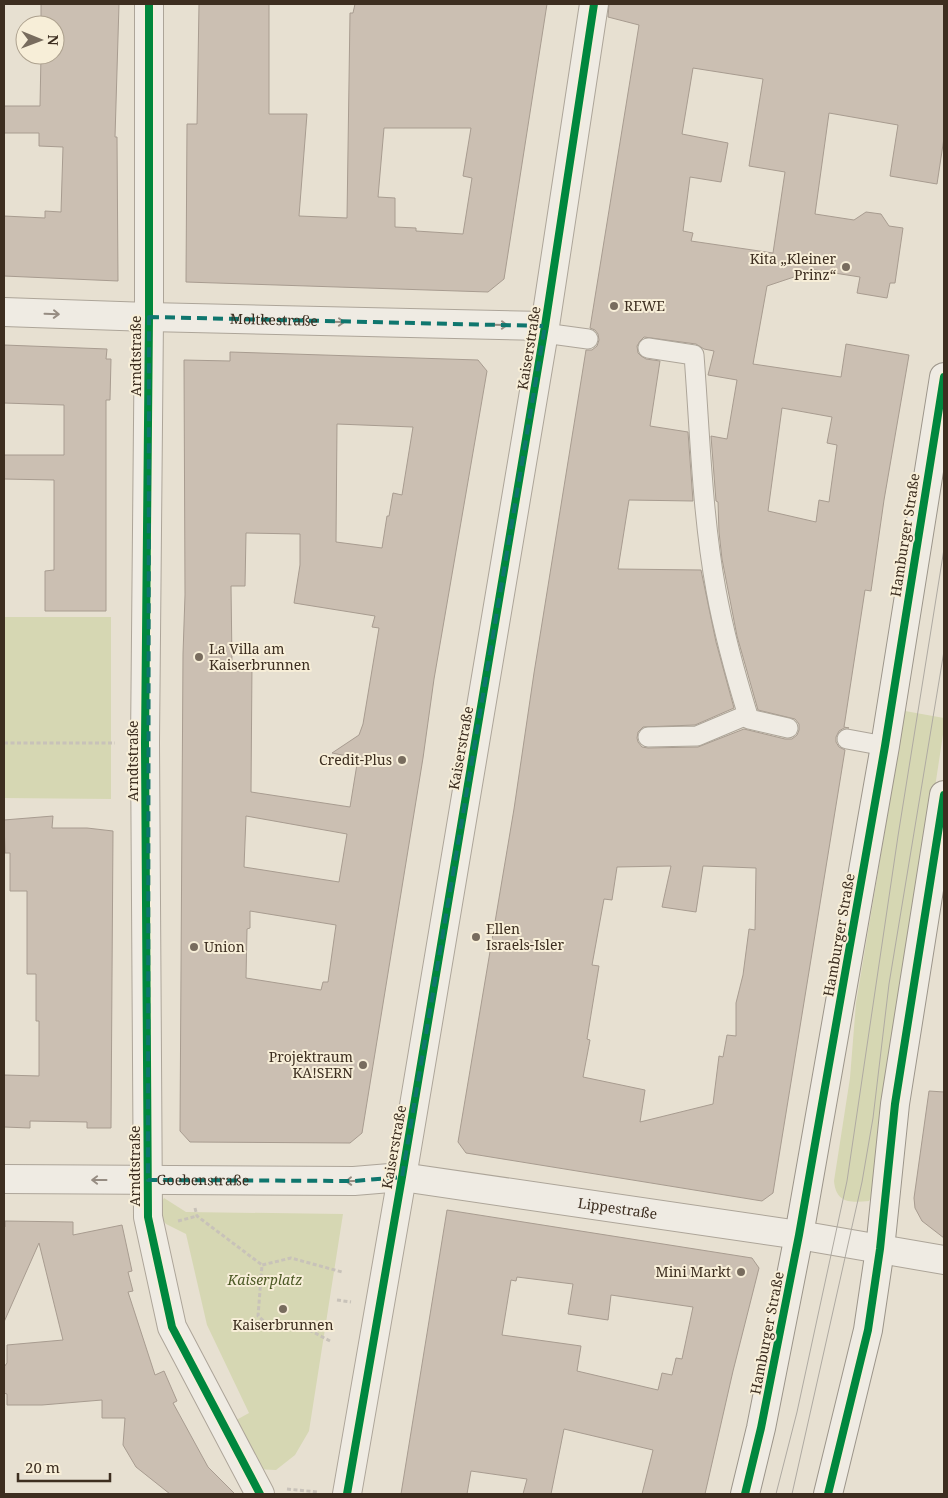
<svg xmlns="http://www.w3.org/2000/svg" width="948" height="1498" font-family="'Noto Serif',serif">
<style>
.green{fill:#d6d7b3}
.building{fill:#cbbfb2;stroke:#a89c90;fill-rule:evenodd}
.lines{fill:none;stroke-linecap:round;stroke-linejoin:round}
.service-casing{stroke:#ada599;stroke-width:21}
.minor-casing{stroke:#ada599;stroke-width:30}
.secondary-casing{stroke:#9c958a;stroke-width:30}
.path{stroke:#c8c2b9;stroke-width:3;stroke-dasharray:4 2.5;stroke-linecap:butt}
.service{stroke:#efebe3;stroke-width:19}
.minor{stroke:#efebe3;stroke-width:28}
.secondary{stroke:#efebe3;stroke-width:28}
.tram{stroke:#afaaa2;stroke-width:1}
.cycleway-casing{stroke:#f7eed8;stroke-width:11}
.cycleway{stroke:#00873e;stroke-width:8}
.oneway{stroke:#968c82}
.marked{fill:none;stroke:#0f766e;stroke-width:4;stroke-dasharray:10 6;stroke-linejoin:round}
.poi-dot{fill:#786c5e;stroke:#f7eed8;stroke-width:2}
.labels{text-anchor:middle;stroke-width:4;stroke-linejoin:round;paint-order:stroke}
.poi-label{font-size:14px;fill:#3d2e20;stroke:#f7eed8;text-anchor:end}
.street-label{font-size:14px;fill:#3d2e20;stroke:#f7eed8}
.park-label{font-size:14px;font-style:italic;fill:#4d5a26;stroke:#f7eed8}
</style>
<rect width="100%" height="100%" fill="#e7e0d1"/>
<!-- green -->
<g class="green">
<path d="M 4,617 L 111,617 L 111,799 L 4,798 Z"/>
<path d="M 905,711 L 944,718 L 944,728 L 873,1195 L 869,1201 C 850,1203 836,1203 834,1181 L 850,1078 L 856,1003 Z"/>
<path d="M 164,1198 L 186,1212 L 343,1214 L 309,1431 L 295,1455 L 276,1470 L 255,1469 L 229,1424 L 249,1413 L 207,1325 L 186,1234 L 166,1224 L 156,1212 Z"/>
</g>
<!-- building -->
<g class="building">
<path d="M 41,4 L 119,4 L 115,137 L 117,137 L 118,281 L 4,276 L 4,216 L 45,218 L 45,211 L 61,212 L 63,147 L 39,146 L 39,133 L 4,133 L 4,106 L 40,106 L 41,55 L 55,55 L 55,25 L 41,25 Z"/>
<path d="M 199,4 L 269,4 L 269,114 L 307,114 L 299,216 L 347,218 L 350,13 L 353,13 L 355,4 L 547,4 L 504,279 L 488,292 L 186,282 L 187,124 L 197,124 ZM 384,128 L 471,128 L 463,176 L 472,178 L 463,234 L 416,231 L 416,228 L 395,227 L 395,198 L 378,197 Z"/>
<path d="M 609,4 L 944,4 L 944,138 L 937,184 L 890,176 L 898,125 L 829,113 L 815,214 L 854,220 L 866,212 L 881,214 L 889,226 L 903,228 L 895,283 L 890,283 L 887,298 L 857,293 L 860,277 L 815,270 L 767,286 L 753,364 L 841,377 L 846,344 L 909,355 L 884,500 L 871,591 L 865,590 L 844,727 L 849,728 L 844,728 L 839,731 L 836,737 L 836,742 L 839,747 L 845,750 L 773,1193 L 762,1201 L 466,1153 L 458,1142 L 514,809 L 534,673 L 586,350 L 592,350 L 597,346 L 599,340 L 598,334 L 595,330 L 590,328 L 639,25 L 608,17 ZM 693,68 L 763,79 L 749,166 L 785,172 L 773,253 L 691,241 L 693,233 L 683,231 L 690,177 L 721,182 L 728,143 L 682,134 ZM 644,337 L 696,344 L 704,349 L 714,351 L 708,375 L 737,380 L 727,439 L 711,436 L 716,501 L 718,502 L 719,532 L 722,559 L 737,636 L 758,710 L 795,719 L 799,724 L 799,730 L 797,735 L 792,739 L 785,739 L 744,729 L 698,747 L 648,748 L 642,747 L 638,742 L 637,738 L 638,732 L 643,727 L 695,725 L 734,708 L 716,642 L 701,570 L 618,569 L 629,500 L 693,501 L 688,432 L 650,426 L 660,361 L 646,359 L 641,356 L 638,353 L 637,346 L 640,341 ZM 782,408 L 832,417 L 827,443 L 837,445 L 829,502 L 819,500 L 816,522 L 768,511 ZM 671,866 L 662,907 L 696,912 L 703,866 L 756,868 L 755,930 L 749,929 L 743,975 L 736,1003 L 736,1036 L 727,1035 L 723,1057 L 719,1056 L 713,1104 L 640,1122 L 645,1090 L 583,1077 L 590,1040 L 587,1039 L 599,966 L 592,965 L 604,899 L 612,900 L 617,867 Z"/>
<path d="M 4,345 L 107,349 L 106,359 L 111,359 L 110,400 L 106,400 L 106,611 L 45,611 L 45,571 L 54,570 L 54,480 L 4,479 L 4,455 L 64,455 L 64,405 L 4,403 Z"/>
<path d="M 230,352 L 478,360 L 487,371 L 434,679 L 423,758 L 362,1133 L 350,1143 L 190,1142 L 180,1131 L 183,654 L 185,595 L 184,360 L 230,361 ZM 337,424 L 413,427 L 402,495 L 393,493 L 389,516 L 387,516 L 382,548 L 336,542 ZM 246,533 L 300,534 L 300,565 L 294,603 L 375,616 L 372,627 L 379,628 L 363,724 L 359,735 L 332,753 L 358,758 L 350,807 L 251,792 L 252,663 L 232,663 L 231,586 L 245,586 ZM 246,816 L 347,834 L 339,882 L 244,867 ZM 250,911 L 336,925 L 328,982 L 323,982 L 321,990 L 246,978 L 247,929 L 250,928 Z"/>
<path d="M 53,816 L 52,828 L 87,828 L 113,831 L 111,1128 L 87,1128 L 87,1122 L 30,1121 L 30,1128 L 4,1127 L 4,1075 L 39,1076 L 39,1021 L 36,1021 L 36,974 L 27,974 L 27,891 L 10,891 L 10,853 L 5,853 L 4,820 Z"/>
<path d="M 929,1091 L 944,1092 L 944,1238 L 922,1221 L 915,1208 L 914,1198 Z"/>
<path d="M 447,1210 L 752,1258 L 759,1268 L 733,1371 L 705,1494 L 642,1494 L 653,1450 L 564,1429 L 551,1494 L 523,1494 L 527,1479 L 471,1471 L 467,1494 L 401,1494 ZM 517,1277 L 573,1284 L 568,1314 L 608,1320 L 611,1295 L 693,1307 L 682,1359 L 676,1358 L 672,1375 L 662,1373 L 658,1390 L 577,1371 L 581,1346 L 502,1335 L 511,1280 L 516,1281 Z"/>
<path d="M 5,1221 L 73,1222 L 73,1235 L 122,1225 L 132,1271 L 128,1272 L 133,1291 L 128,1292 L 155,1375 L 164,1371 L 177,1401 L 173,1403 L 208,1467 L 235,1494 L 170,1494 L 136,1467 L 123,1445 L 125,1418 L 102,1418 L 102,1400 L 42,1405 L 7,1405 L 7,1394 L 4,1393 L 4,1367 L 7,1363 L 7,1345 L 63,1340 L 39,1243 L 4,1322 L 4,1227 L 5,1227 Z"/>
</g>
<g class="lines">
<defs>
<g id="service">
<path d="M 544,333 L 588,339"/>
<path d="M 648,348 L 694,355 C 700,433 702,513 716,590 C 724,634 736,677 749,719 L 788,728"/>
<path d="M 648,737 L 697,736 L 747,715"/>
<path d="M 847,739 L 885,746"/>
</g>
<g id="minor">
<path d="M 149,4 L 149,317 L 145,743 L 148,1217 L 172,1327 L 260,1494"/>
<path id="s1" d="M 4,312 L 149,317 L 545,326"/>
<path id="s2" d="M 4,1179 L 354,1181 L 402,1177 L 799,1235 L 944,1260"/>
<path d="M 347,1494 L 402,1177 L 545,326 L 594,4"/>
</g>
<g id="secondary">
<path d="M 745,1494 L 761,1428 L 799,1235 L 885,746 L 944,377"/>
<path d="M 828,1494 L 868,1330 L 880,1249 L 895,1104 L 944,795"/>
</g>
</defs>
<!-- service casing -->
<use href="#service" class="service-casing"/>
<!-- minor casing -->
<use href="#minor" class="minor-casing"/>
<!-- secondary casing -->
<use href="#secondary" class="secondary-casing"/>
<!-- path -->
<g class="path">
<path d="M 4,743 L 115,743"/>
<path d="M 195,1208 L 197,1216 L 262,1265"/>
<path d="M 178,1221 L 197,1216"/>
<path d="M 337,1300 L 351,1302"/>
<path d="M 330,1341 L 298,1324 L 265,1322 L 258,1316 L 262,1265 L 291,1258 L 342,1272"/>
<path d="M 287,1489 L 318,1492"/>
</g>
<!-- service -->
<use href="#service" class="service"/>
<!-- minor -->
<use href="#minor" class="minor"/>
<!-- secondary -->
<use href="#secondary" class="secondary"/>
<!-- tram -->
<g class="tram">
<path d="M 776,1494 L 797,1412 L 847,1181 L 898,836 L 944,549"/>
<path d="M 792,1494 L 862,1182 L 873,1118 L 889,984 L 944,651"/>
</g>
<defs>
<g id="cycleway">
<path d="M 149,4 L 149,317 L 145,743 L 148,1217 L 172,1327 L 260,1494"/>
<path d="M 347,1494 L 402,1177 L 545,326 L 594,4"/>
<path d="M 745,1494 L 761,1428 L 799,1235 L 885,746 L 944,377"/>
<path d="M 828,1494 L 868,1330 L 880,1249 L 895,1104 L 944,795"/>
</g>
</defs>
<!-- cycleway casing -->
<use href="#cycleway" class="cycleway-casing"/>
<!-- cycleway -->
<use href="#cycleway" class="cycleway"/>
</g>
<!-- one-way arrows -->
<defs><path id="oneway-shaft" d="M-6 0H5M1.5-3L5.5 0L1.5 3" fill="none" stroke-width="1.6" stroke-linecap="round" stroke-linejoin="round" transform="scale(1.25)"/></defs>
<g class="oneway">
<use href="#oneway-shaft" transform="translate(52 314) rotate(2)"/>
<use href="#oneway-shaft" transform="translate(337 322) rotate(1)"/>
<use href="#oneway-shaft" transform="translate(500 325) rotate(1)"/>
<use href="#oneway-shaft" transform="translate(99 1180) rotate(-180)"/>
<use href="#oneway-shaft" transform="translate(353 1181) rotate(178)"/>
</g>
<!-- marked area -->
<path class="marked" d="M 149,317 L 545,326 L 402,1177 L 354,1181 L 148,1180 Z"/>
<!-- markers -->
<g class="poi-dot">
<circle cx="846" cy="267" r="5"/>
<circle cx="614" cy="306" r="5"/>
<circle cx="199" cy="657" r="5"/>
<circle cx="402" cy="760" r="5"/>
<circle cx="476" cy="937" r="5"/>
<circle cx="194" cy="947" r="5"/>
<circle cx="363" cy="1065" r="5"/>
<circle cx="741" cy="1272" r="5"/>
<circle cx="283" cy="1309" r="5"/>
</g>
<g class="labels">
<!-- poi labels -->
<g class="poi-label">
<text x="836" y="264">Kita „Kleiner<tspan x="836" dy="16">Prinz“</tspan></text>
<text x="624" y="311" text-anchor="start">REWE</text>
<text x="209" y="654" text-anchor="start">La Villa am<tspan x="209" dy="16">Kaiserbrunnen</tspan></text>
<text x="392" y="765">Credit-Plus</text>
<text x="486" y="934" text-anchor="start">Ellen<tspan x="486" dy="16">Israels-Isler</tspan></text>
<text x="204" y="952" text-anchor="start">Union</text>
<text x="353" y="1062">Projektraum<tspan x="353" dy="16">KA!SERN</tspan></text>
<text x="731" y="1277">Mini Markt</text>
<text x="283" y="1330" text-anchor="middle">Kaiserbrunnen</text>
</g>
<!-- street labels -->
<g class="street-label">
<text dy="5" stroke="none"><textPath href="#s1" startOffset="270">Moltkestraße</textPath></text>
<text transform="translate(529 348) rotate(-81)" y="5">Kaiserstraße</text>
<text transform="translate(136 356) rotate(-90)" y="5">Arndtstraße</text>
<text transform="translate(905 535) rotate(-81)" y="5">Hamburger Straße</text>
<text transform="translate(461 748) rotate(-80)" y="5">Kaiserstraße</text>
<text transform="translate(133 761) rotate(-90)" y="5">Arndtstraße</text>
<text transform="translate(839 935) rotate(-80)" y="5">Hamburger Straße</text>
<text transform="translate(394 1147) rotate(-80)" y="5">Kaiserstraße</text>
<text transform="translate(135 1166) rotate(-90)" y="5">Arndtstraße</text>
<text dy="5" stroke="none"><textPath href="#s2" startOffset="199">Goebenstraße</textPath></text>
<text dy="5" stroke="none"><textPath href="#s2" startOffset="616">Lippestraße</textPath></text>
<text transform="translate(767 1333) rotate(-79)" y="5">Hamburger Straße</text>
</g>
<!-- park labels -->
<g class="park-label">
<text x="265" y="1285">Kaiserplatz</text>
</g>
</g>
<!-- border -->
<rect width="948" height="1498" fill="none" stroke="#3d2e20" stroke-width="10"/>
<!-- north arrow -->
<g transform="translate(40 40) rotate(91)"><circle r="24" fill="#f7eed8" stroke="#ada18e"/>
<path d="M0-4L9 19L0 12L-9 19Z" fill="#786c5e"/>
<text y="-8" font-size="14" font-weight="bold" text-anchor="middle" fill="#3d2e20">N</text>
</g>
<!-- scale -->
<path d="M18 1473v8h92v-8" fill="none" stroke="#3d2e20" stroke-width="2.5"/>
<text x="25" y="1473" font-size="15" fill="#3d2e20" stroke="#f7eed8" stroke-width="4" paint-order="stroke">20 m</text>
</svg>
